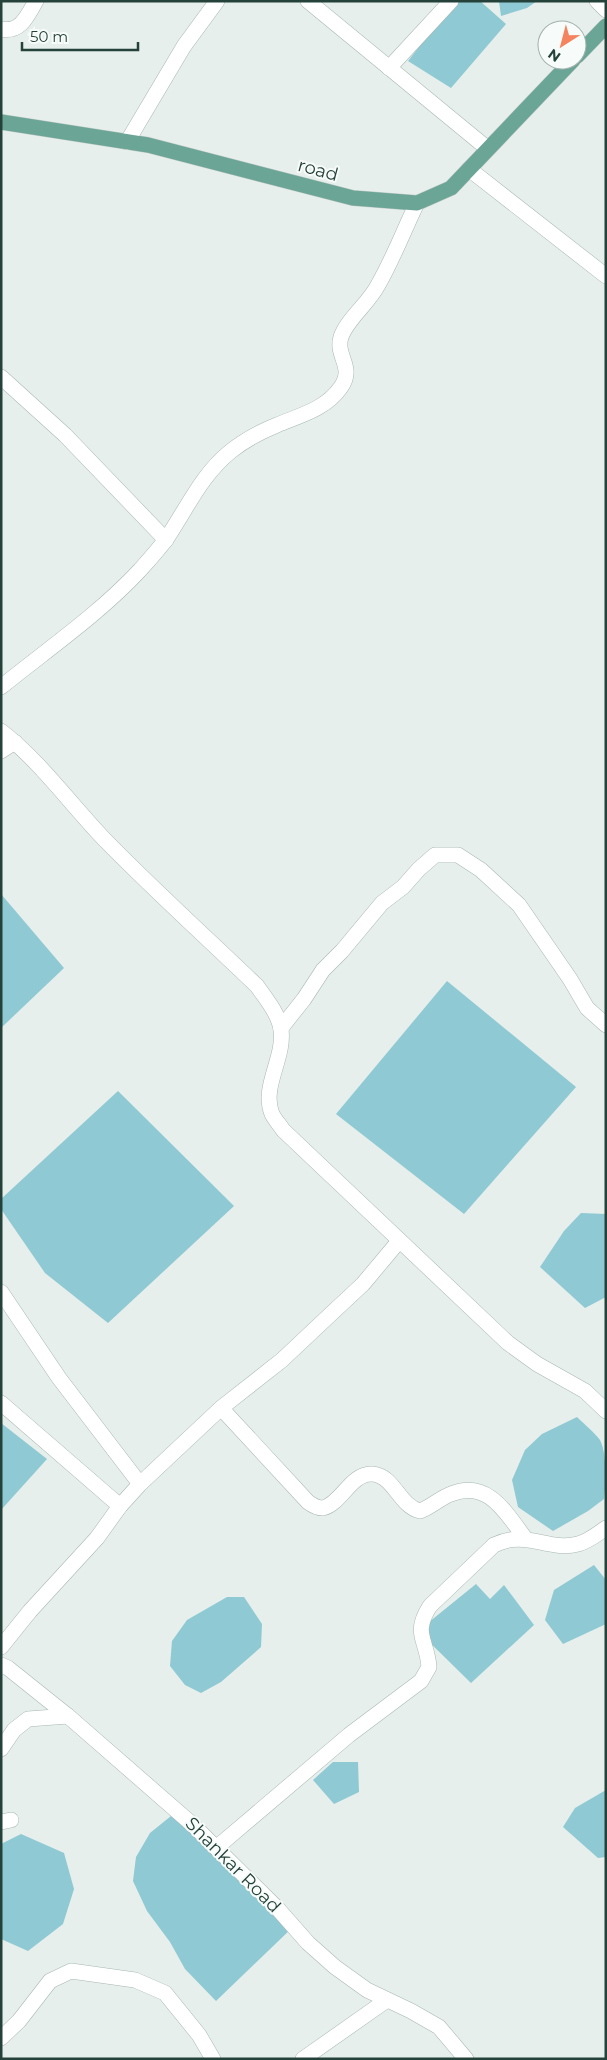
<svg xmlns="http://www.w3.org/2000/svg" width="607" height="2060" font-family="Montserrat,sans-serif">
<style>
.water{fill:#8ec9d4}
.lines{fill:none;stroke-linecap:round;stroke-linejoin:round}
.minor-casing{stroke:#a8b8b2;stroke-width:16}
.major-casing{stroke:#c2cac8;stroke-width:16}
.minor{stroke:#fff;stroke-width:15}
.major{stroke:#6aa596;stroke-width:15}
.labels{text-anchor:middle;stroke-width:4;stroke-linejoin:round;paint-order:stroke}
.street-label{font-size:18px;fill:#24423a;stroke:#f7fbf9}
</style>
<rect width="100%" height="100%" fill="#e6efeb"/>
<!-- water -->
<g class="water">
<path d="M 455,1 L 480,1 L 506,24 L 451,88 L 408,61 Z"/>
<path d="M 499,1 L 537,1 L 527,8 L 501,16 Z"/>
<path d="M 1,894 L 64,968 L 1,1028 Z"/>
<path d="M 447,981 L 576,1087 L 464,1214 L 336,1114 Z"/>
<path d="M 118,1091 L 234,1206 L 108,1323 L 45,1273 L 1,1209 L 1,1199 Z"/>
<path d="M 581,1213 L 606,1214 L 606,1297 L 585,1308 L 540,1267 L 564,1231 Z"/>
<path d="M 577,1417 C 585,1425 594,1432 600,1440 C 607,1453 606,1484 604,1499 L 588,1511 L 553,1531 L 518,1507 L 512,1480 L 525,1450 L 542,1434 Z"/>
<path d="M 1,1423 L 47,1459 L 1,1510 Z"/>
<path d="M 594,1565 L 606,1580 L 606,1624 L 563,1644 L 545,1620 L 554,1590 Z"/>
<path d="M 476,1584 L 490,1599 L 504,1585 L 534,1625 L 471,1683 L 418,1631 Z"/>
<path d="M 227,1597 L 244,1597 L 262,1624 L 261,1647 L 221,1682 L 201,1693 L 185,1685 L 170,1666 L 172,1641 L 187,1620 Z"/>
<path d="M 333,1762 L 358,1762 L 359,1792 L 334,1804 L 313,1780 Z"/>
<path d="M 606,1790 L 606,1857 L 598,1858 L 563,1827 L 575,1808 Z"/>
<path d="M 171,1816 L 192,1830 L 294,1926 L 216,2001 L 185,1969 L 170,1942 L 147,1911 L 133,1881 L 136,1857 L 150,1833 Z"/>
<path d="M 21,1834 L 64,1853 L 74,1889 L 63,1924 L 28,1951 L 1,1939 L 1,1844 Z"/>
</g>
<g class="lines">
<defs>
<g id="minor">
<path d="M 308,1 L 488,149"/>
<path d="M 597,1 L 606,10"/>
<path d="M 1,29 C 21,33 27,16 36,1"/>
<path d="M 389,68 L 451,1"/>
<path d="M 127,142 L 184,46 L 217,1"/>
<path d="M 469,169 L 606,276"/>
<path d="M 1,377 L 65,435 L 166,540"/>
<path d="M 1,687 C 48,649 99,614 140,570 C 149,560 159,549 167,538 C 187,508 202,474 231,451 C 245,440 262,431 277,425 C 301,415 326,409 341,387 C 355,367 335,356 341,337 C 347,319 369,303 378,285 C 393,259 404,230 417,203"/>
<path d="M 1,731 C 41,762 71,805 106,841 C 155,891 207,938 257,986 C 266,999 279,1014 281,1030 C 285,1058 261,1087 272,1114 C 275,1120 280,1125 283,1130 L 508,1343 L 537,1364 L 585,1391 L 606,1411"/>
<path d="M 1,751 L 15,742"/>
<path d="M 281,1028 L 304,999 L 323,970 L 342,951 L 382,903 L 403,887 L 419,869 L 435,855 L 458,855 L 481,870 L 519,905 L 570,979 L 587,1008 L 606,1025"/>
<path d="M 1,1292 L 59,1378 L 140,1484"/>
<path d="M 1,1403 L 120,1506"/>
<path d="M 221,1408 L 308,1502 C 312,1505 318,1508 323,1508 C 341,1504 351,1473 372,1474 C 394,1475 399,1506 420,1511 C 431,1507 440,1498 451,1494 C 488,1479 506,1513 525,1538"/>
<path d="M 1,1647 L 30,1611 L 97,1538 L 120,1506 L 140,1484 L 221,1408 L 282,1360 L 333,1312 L 363,1284 L 399,1241"/>
<path d="M 1,1665 L 8,1668 L 68,1716 L 193,1825 L 278,1909 L 308,1943 L 335,1967 L 367,1990 L 411,2011 L 439,2027 L 466,2059"/>
<path d="M 1,1749 L 14,1730 L 28,1719 L 68,1716"/>
<path d="M 1,1822 L 11,1820"/>
<path d="M 216,1848 L 349,1735 L 421,1681 L 429,1667 C 427,1639 412,1634 430,1606 L 494,1545 C 526,1529 549,1552 578,1544 C 589,1541 597,1534 606,1528"/>
<path d="M 1,2038 L 19,2021 L 50,1981 L 71,1971 L 135,1980 L 165,1993 L 199,2035 L 213,2059"/>
<path d="M 303,2059 L 387,2000"/>
</g>
<g id="major">
<path d="M 577,56 L 606,26"/>
<path d="M 1,122 L 148,145 L 353,198 L 417,203 L 451,188 L 573,60"/>
</g>
</defs>
<!-- minor casing -->
<use href="#minor" class="minor-casing"/>
<!-- major casing -->
<use href="#major" class="major-casing"/>
<!-- minor -->
<use href="#minor" class="minor"/>
<!-- major -->
<use href="#major" class="major"/>
</g>
<g class="labels">
<!-- street labels -->
<g class="street-label">
<text transform="translate(318 170) rotate(15)" y="6">road</text>
<text transform="translate(233 1865) rotate(45)" y="6">Shankar Road</text>
</g>
</g>
<!-- border -->
<rect width="607" height="2060" fill="none" stroke="#24423a" stroke-width="5"/>
<!-- north arrow -->
<g transform="translate(562 45) rotate(216)"><circle r="24" fill="#f7fbf9" stroke="#a3b1ad"/>
<path d="M0-4L9 19L0 12L-9 19Z" fill="#f4845f"/>
<text y="-8" font-size="14" font-weight="bold" text-anchor="middle" fill="#24423a">N</text>
</g>
<!-- scale -->
<path d="M22 42v8h116v-8" fill="none" stroke="#24423a" stroke-width="2.5"/>
<text x="30" y="42" font-size="15" fill="#24423a" stroke="#f7fbf9" stroke-width="4" paint-order="stroke">50 m</text>
</svg>
